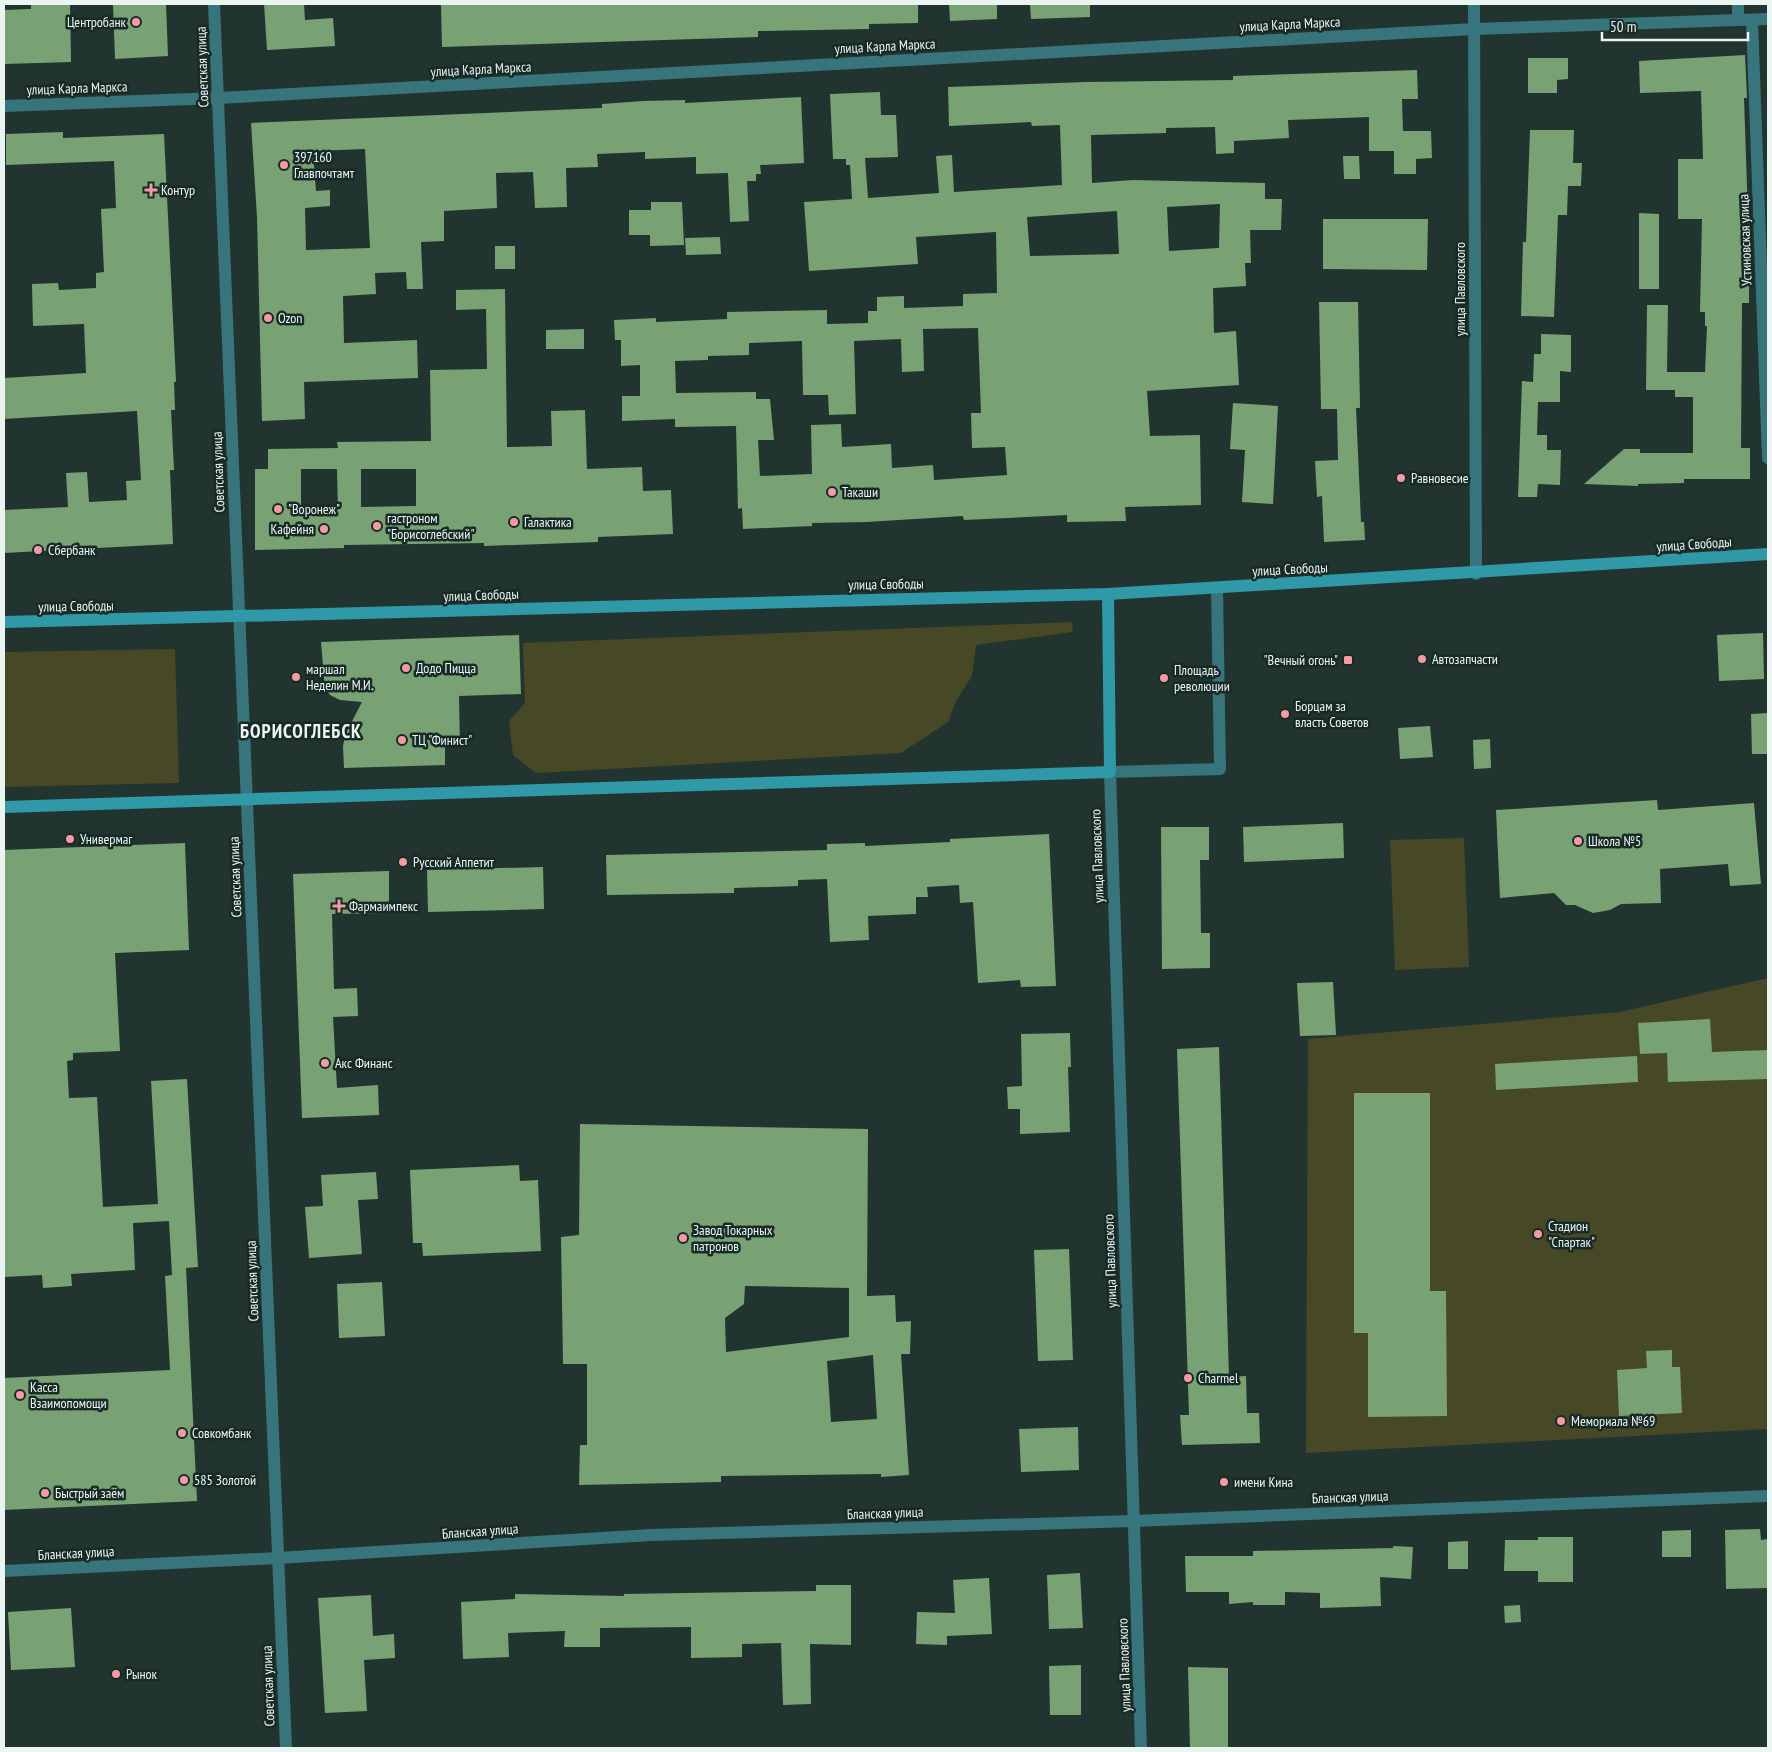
<svg xmlns="http://www.w3.org/2000/svg" width="1772" height="1752" font-family="'PT Sans Narrow',sans-serif">
<style>
.green{fill:#474826}
.building{fill:#78a274;fill-rule:evenodd}
.lines{fill:none;stroke-linecap:round;stroke-linejoin:round}
.minor{stroke:#38747c;stroke-width:12}
.tertiary{stroke:#38747c;stroke-width:12}
.secondary{stroke:#3099a8;stroke-width:12}
.poi-dot{fill:#f49aa4;stroke:#182a25;stroke-width:2}
.labels{text-anchor:middle;stroke-width:5;stroke-linejoin:round;paint-order:stroke}
.poi-label{font-size:14px;fill:#eaf5f2;stroke:#182a25;text-anchor:start}
.street-label{font-size:14px;fill:#eaf5f2;stroke:#182a25}
.district-label{font-size:19px;font-weight:bold;letter-spacing:1px;fill:#eaf5f2;stroke:#182a25}
</style>
<rect width="100%" height="100%" fill="#22342f"/>
<!-- green -->
<g class="green">
<path d="M 1072,622 L 1073,632 L 976,645 L 972,676 L 956,701 L 948,722 L 901,753 L 536,773 L 513,755 L 509,721 L 525,703 L 523,643 Z"/>
<path d="M 175,649 L 179,783 L 4,787 L 4,652 Z"/>
<path d="M 1464,838 L 1469,967 L 1395,970 L 1390,840 Z"/>
<path d="M 1768,978 L 1768,1429 L 1306,1453 L 1308,1039 L 1620,1012 Z"/>
</g>
<!-- building -->
<g class="building">
<path d="M 31,4 L 70,4 L 71,62 L 4,64 L 4,10 L 31,9 Z"/>
<path d="M 113,4 L 166,4 L 168,56 L 115,59 Z"/>
<path d="M 264,4 L 304,4 L 305,20 L 333,18 L 335,46 L 267,50 Z"/>
<path d="M 441,4 L 918,4 L 918,23 L 869,24 L 869,29 L 758,31 L 758,37 L 442,47 Z"/>
<path d="M 949,4 L 997,4 L 997,19 L 950,21 Z"/>
<path d="M 1030,4 L 1090,4 L 1090,17 L 1031,19 Z"/>
<path d="M 1745,55 L 1747,98 L 1744,98 L 1749,245 L 1749,303 L 1742,303 L 1741,448 L 1750,448 L 1750,479 L 1684,479 L 1684,483 L 1638,484 L 1638,486 L 1584,484 L 1624,449 L 1640,449 L 1640,453 L 1693,453 L 1693,397 L 1675,397 L 1675,390 L 1646,390 L 1647,305 L 1668,305 L 1667,372 L 1705,372 L 1707,326 L 1705,326 L 1705,312 L 1700,312 L 1702,219 L 1678,219 L 1678,159 L 1703,159 L 1701,91 L 1640,93 L 1639,61 Z"/>
<path d="M 1528,58 L 1568,58 L 1568,79 L 1557,80 L 1557,93 L 1528,93 Z"/>
<path d="M 1417,70 L 1418,99 L 1402,99 L 1403,131 L 1431,131 L 1432,158 L 1416,159 L 1416,174 L 1394,174 L 1394,151 L 1369,151 L 1369,117 L 1288,120 L 1289,138 L 1234,141 L 1234,153 L 1216,154 L 1215,127 L 1166,128 L 1166,133 L 1091,135 L 1092,183 L 1133,180 L 1265,183 L 1265,199 L 1282,199 L 1281,230 L 1250,230 L 1251,263 L 1245,263 L 1246,286 L 1213,288 L 1214,333 L 1236,331 L 1239,385 L 1147,391 L 1150,436 L 1200,435 L 1201,505 L 1125,507 L 1126,521 L 1067,522 L 1067,515 L 964,520 L 963,516 L 867,522 L 812,523 L 812,526 L 743,529 L 742,508 L 738,509 L 736,426 L 675,427 L 675,419 L 622,421 L 622,396 L 640,396 L 640,365 L 621,366 L 621,340 L 615,340 L 614,320 L 656,318 L 656,322 L 727,319 L 727,312 L 827,310 L 827,324 L 868,323 L 868,311 L 877,311 L 877,297 L 904,296 L 904,308 L 963,306 L 963,294 L 997,293 L 996,232 L 916,237 L 918,264 L 809,271 L 804,202 L 852,199 L 850,165 L 846,165 L 846,159 L 833,159 L 830,94 L 880,92 L 881,115 L 896,115 L 898,157 L 865,158 L 868,198 L 939,193 L 936,156 L 952,155 L 954,192 L 1062,185 L 1060,125 L 1032,126 L 1031,122 L 949,126 L 948,87 L 1086,82 L 1233,80 L 1233,76 ZM 1220,204 L 1219,248 L 1169,251 L 1167,207 ZM 1117,211 L 1119,254 L 1030,256 L 1027,217 ZM 978,328 L 981,413 L 971,413 L 972,448 L 1005,447 L 1007,475 L 934,480 L 933,465 L 892,468 L 891,444 L 842,447 L 841,424 L 811,425 L 812,474 L 760,476 L 758,440 L 774,440 L 770,399 L 756,399 L 756,392 L 676,393 L 675,361 L 708,360 L 708,356 L 749,355 L 749,343 L 802,341 L 803,395 L 828,395 L 829,415 L 856,414 L 854,341 L 901,339 L 902,372 L 924,371 L 923,329 Z"/>
<path d="M 801,97 L 804,163 L 760,165 L 761,174 L 756,174 L 756,181 L 747,181 L 749,221 L 730,222 L 728,173 L 696,174 L 696,157 L 645,159 L 645,152 L 597,154 L 598,167 L 566,168 L 567,207 L 535,208 L 533,172 L 496,173 L 497,208 L 444,211 L 444,241 L 421,242 L 423,289 L 407,289 L 406,272 L 375,273 L 376,294 L 343,296 L 344,343 L 417,340 L 418,378 L 304,382 L 305,419 L 262,421 L 257,217 L 251,123 L 602,108 L 602,104 L 643,101 L 685,100 L 685,103 ZM 365,149 L 370,248 L 306,250 L 305,208 L 330,206 L 330,190 L 316,191 L 313,151 Z"/>
<path d="M 1530,130 L 1574,130 L 1573,163 L 1582,163 L 1581,186 L 1568,186 L 1567,215 L 1558,215 L 1554,317 L 1521,316 L 1523,242 L 1526,242 Z"/>
<path d="M 63,132 L 63,138 L 164,134 L 176,382 L 174,382 L 175,410 L 171,410 L 174,470 L 170,470 L 173,544 L 4,553 L 4,510 L 68,507 L 66,473 L 87,472 L 89,502 L 127,500 L 126,481 L 141,480 L 137,411 L 4,419 L 4,378 L 86,373 L 84,324 L 33,326 L 32,284 L 58,283 L 59,290 L 96,288 L 96,273 L 104,272 L 101,209 L 116,208 L 114,161 L 6,165 L 6,134 Z"/>
<path d="M 1343,156 L 1359,156 L 1360,179 L 1344,179 Z"/>
<path d="M 651,202 L 682,202 L 684,245 L 650,246 L 650,235 L 629,235 L 629,210 L 651,210 Z"/>
<path d="M 1639,213 L 1659,214 L 1659,289 L 1639,289 Z"/>
<path d="M 1323,219 L 1428,219 L 1427,270 L 1323,269 Z"/>
<path d="M 720,237 L 721,254 L 686,255 L 685,238 Z"/>
<rect x="495" y="246" width="20" height="23"/>
<path d="M 505,289 L 507,447 L 552,446 L 551,411 L 585,410 L 587,469 L 642,467 L 643,491 L 671,490 L 673,534 L 598,537 L 598,542 L 484,546 L 484,543 L 344,545 L 344,548 L 255,550 L 255,469 L 268,469 L 268,449 L 338,448 L 337,442 L 431,441 L 430,370 L 487,369 L 486,309 L 456,310 L 456,290 ZM 301,469 L 337,469 L 338,510 L 301,510 ZM 361,469 L 416,469 L 416,506 L 361,507 Z"/>
<path d="M 1319,302 L 1358,302 L 1360,408 L 1356,408 L 1361,522 L 1364,522 L 1365,540 L 1324,542 L 1322,496 L 1317,497 L 1315,461 L 1338,460 L 1337,409 L 1321,409 Z"/>
<path d="M 584,329 L 584,349 L 546,349 L 546,330 Z"/>
<path d="M 1541,334 L 1571,335 L 1571,372 L 1560,371 L 1560,402 L 1538,402 L 1537,435 L 1547,435 L 1547,450 L 1561,450 L 1560,485 L 1538,484 L 1537,497 L 1518,497 L 1522,381 L 1533,382 L 1534,354 L 1541,354 Z"/>
<path d="M 1233,403 L 1278,406 L 1273,504 L 1242,502 L 1245,450 L 1230,449 Z"/>
<path d="M 1763,633 L 1764,679 L 1719,681 L 1717,635 Z"/>
<path d="M 519,635 L 521,694 L 459,696 L 460,747 L 445,747 L 445,765 L 344,768 L 343,746 L 346,733 L 362,702 L 340,700 L 330,695 L 325,689 L 321,642 Z"/>
<path d="M 1768,713 L 1768,754 L 1752,754 L 1751,714 Z"/>
<path d="M 1430,726 L 1433,757 L 1400,759 L 1398,728 Z"/>
<path d="M 1490,739 L 1491,768 L 1474,769 L 1473,740 Z"/>
<path d="M 1657,800 L 1658,810 L 1754,803 L 1761,884 L 1730,886 L 1728,864 L 1660,869 L 1661,903 L 1621,904 L 1610,910 L 1593,913 L 1575,905 L 1566,905 L 1554,893 L 1500,898 L 1496,810 Z"/>
<path d="M 1343,823 L 1344,858 L 1244,862 L 1243,827 Z"/>
<path d="M 1161,827 L 1209,827 L 1209,860 L 1200,860 L 1201,933 L 1210,933 L 1210,968 L 1162,969 Z"/>
<path d="M 1049,834 L 1056,986 L 1021,987 L 1020,980 L 978,983 L 973,902 L 960,903 L 959,885 L 927,887 L 928,897 L 916,897 L 916,914 L 868,916 L 869,940 L 830,942 L 827,879 L 798,880 L 798,886 L 734,888 L 734,893 L 607,895 L 606,855 L 827,850 L 827,844 L 865,843 L 865,846 L 950,842 L 950,839 Z"/>
<path d="M 185,843 L 189,950 L 115,953 L 120,1051 L 73,1053 L 73,1060 L 67,1061 L 69,1098 L 97,1097 L 103,1207 L 158,1204 L 151,1081 L 187,1079 L 198,1267 L 186,1268 L 197,1501 L 4,1510 L 4,1378 L 170,1370 L 165,1276 L 172,1275 L 169,1221 L 133,1223 L 135,1270 L 71,1274 L 72,1286 L 43,1288 L 42,1275 L 4,1277 L 4,850 Z"/>
<path d="M 543,867 L 544,909 L 428,912 L 427,870 Z"/>
<path d="M 389,871 L 389,913 L 332,914 L 334,989 L 357,988 L 358,1016 L 333,1017 L 337,1088 L 378,1085 L 379,1115 L 302,1118 L 293,874 Z"/>
<path d="M 1333,982 L 1336,1035 L 1300,1036 L 1297,983 Z"/>
<path d="M 1710,1019 L 1712,1052 L 1768,1050 L 1768,1079 L 1668,1082 L 1667,1053 L 1640,1054 L 1638,1023 Z"/>
<path d="M 1070,1033 L 1071,1067 L 1068,1067 L 1070,1132 L 1020,1134 L 1020,1109 L 1008,1109 L 1007,1087 L 1022,1086 L 1021,1034 Z"/>
<path d="M 1219,1047 L 1229,1377 L 1246,1376 L 1247,1413 L 1259,1413 L 1260,1443 L 1182,1445 L 1180,1415 L 1189,1415 L 1177,1049 Z"/>
<path d="M 1637,1056 L 1638,1082 L 1496,1090 L 1495,1064 Z"/>
<path d="M 1354,1093 L 1430,1093 L 1430,1291 L 1446,1291 L 1447,1416 L 1368,1417 L 1368,1333 L 1354,1333 Z"/>
<path d="M 580,1124 L 868,1129 L 867,1296 L 895,1295 L 896,1322 L 911,1321 L 910,1354 L 901,1354 L 909,1475 L 881,1477 L 881,1474 L 721,1476 L 721,1482 L 579,1485 L 580,1445 L 587,1445 L 587,1364 L 563,1364 L 561,1237 L 579,1235 ZM 745,1286 L 849,1288 L 849,1337 L 726,1352 L 725,1318 L 744,1304 ZM 873,1355 L 877,1419 L 831,1422 L 827,1361 Z"/>
<path d="M 519,1165 L 520,1181 L 538,1180 L 541,1251 L 423,1256 L 422,1243 L 413,1243 L 410,1170 Z"/>
<path d="M 376,1172 L 378,1199 L 358,1200 L 362,1254 L 309,1258 L 305,1207 L 323,1206 L 321,1175 Z"/>
<path d="M 1069,1249 L 1073,1360 L 1038,1361 L 1034,1250 Z"/>
<path d="M 382,1282 L 385,1336 L 339,1338 L 337,1284 Z"/>
<path d="M 1672,1350 L 1672,1367 L 1680,1367 L 1682,1413 L 1619,1416 L 1617,1370 L 1647,1368 L 1646,1351 Z"/>
<path d="M 1078,1427 L 1079,1470 L 1021,1472 L 1019,1429 Z"/>
<path d="M 1760,1529 L 1761,1540 L 1768,1539 L 1768,1588 L 1726,1589 L 1725,1530 Z"/>
<path d="M 1691,1530 L 1691,1557 L 1662,1557 L 1662,1531 Z"/>
<path d="M 1538,1537 L 1573,1537 L 1573,1582 L 1538,1582 L 1538,1571 L 1504,1571 L 1505,1540 L 1538,1540 Z"/>
<path d="M 1468,1541 L 1468,1569 L 1448,1569 L 1448,1542 Z"/>
<path d="M 1393,1546 L 1413,1547 L 1411,1579 L 1380,1577 L 1381,1606 L 1320,1608 L 1320,1593 L 1285,1592 L 1285,1605 L 1253,1605 L 1253,1602 L 1229,1604 L 1229,1592 L 1186,1592 L 1185,1556 L 1253,1556 L 1253,1551 L 1393,1548 Z"/>
<path d="M 1080,1573 L 1083,1628 L 1049,1629 L 1047,1575 Z"/>
<path d="M 989,1578 L 992,1634 L 947,1636 L 947,1645 L 916,1644 L 917,1612 L 955,1613 L 953,1580 Z"/>
<path d="M 816,1585 L 851,1585 L 851,1645 L 810,1644 L 811,1704 L 783,1705 L 781,1643 L 742,1644 L 742,1657 L 691,1658 L 691,1627 L 600,1628 L 600,1647 L 564,1647 L 565,1631 L 508,1633 L 509,1657 L 463,1659 L 461,1602 L 515,1599 L 515,1594 L 624,1596 L 624,1594 L 816,1591 Z"/>
<path d="M 371,1595 L 373,1636 L 394,1634 L 395,1658 L 364,1660 L 367,1711 L 325,1713 L 318,1598 Z"/>
<path d="M 1520,1605 L 1521,1622 L 1505,1623 L 1504,1606 Z"/>
<path d="M 71,1608 L 75,1667 L 11,1670 L 8,1612 Z"/>
<path d="M 1081,1665 L 1081,1715 L 1050,1715 L 1049,1666 Z"/>
<path d="M 1188,1667 L 1228,1668 L 1228,1748 L 1190,1748 Z"/>
</g>
<g class="lines">
<!-- minor -->
<g class="minor">
<path d="M 1474,4 L 1476,574"/>
<path d="M 1738,4 L 1738,20"/>
<path d="M 1752,20 L 1768,458"/>
<path d="M 4,106 L 218,98 L 1474,29 L 1768,19"/>
<path d="M 4,1571 L 278,1558 L 651,1535 L 1133,1521 L 1768,1496"/>
<path d="M 1141,1748 L 1110,772 L 1220,769 L 1217,588"/>
</g>
<!-- tertiary -->
<path class="tertiary" d="M 214,4 L 286,1748"/>
<!-- secondary -->
<g class="secondary">
<path d="M 4,622 L 1108,594 L 1768,554"/>
<path d="M 4,807 L 1110,772 L 1108,594"/>
</g>
</g>
<!-- markers -->
<g class="poi-dot">
<circle cx="136" cy="22" r="5"/>
<circle cx="284" cy="165" r="5"/>
<path d="M148.5 182.5h5v5h5v5h-5v5h-5v-5h-5v-5h5z"/>
<circle cx="268" cy="318" r="5"/>
<circle cx="1401" cy="478" r="5"/>
<circle cx="832" cy="492" r="5"/>
<circle cx="278" cy="509" r="5"/>
<circle cx="514" cy="522" r="5"/>
<circle cx="377" cy="526" r="5"/>
<circle cx="324" cy="529" r="5"/>
<circle cx="38" cy="550" r="5"/>
<circle cx="1422" cy="659" r="5"/>
<rect x="1343" y="655" width="10" height="10" rx="2.5"/>
<circle cx="406" cy="668" r="5"/>
<circle cx="296" cy="677" r="5"/>
<circle cx="1164" cy="678" r="5"/>
<circle cx="1285" cy="714" r="5"/>
<circle cx="402" cy="740" r="5"/>
<circle cx="70" cy="839" r="5"/>
<circle cx="1578" cy="841" r="5"/>
<circle cx="403" cy="862" r="5"/>
<path d="M336.5 898.5h5v5h5v5h-5v5h-5v-5h-5v-5h5z"/>
<circle cx="325" cy="1063" r="5"/>
<circle cx="1538" cy="1234" r="5"/>
<circle cx="683" cy="1238" r="5"/>
<circle cx="1188" cy="1378" r="5"/>
<circle cx="20" cy="1395" r="5"/>
<circle cx="1561" cy="1421" r="5"/>
<circle cx="182" cy="1433" r="5"/>
<circle cx="184" cy="1480" r="5"/>
<circle cx="1224" cy="1482" r="5"/>
<circle cx="45" cy="1493" r="5"/>
<circle cx="116" cy="1674" r="5"/>
</g>
<g class="labels">
<!-- poi labels -->
<g class="poi-label">
<text x="126" y="27" text-anchor="end">Центробанк</text>
<text x="294" y="162">397160<tspan x="294" dy="16">Главпочтамт</tspan></text>
<text x="161" y="195">Контур</text>
<text x="278" y="323">Ozon</text>
<text x="1411" y="483">Равновесие</text>
<text x="842" y="497">Такаши</text>
<text x="288" y="514">"Воронеж"</text>
<text x="387" y="523">гастроном<tspan x="387" dy="16">"Борисоглебский"</tspan></text>
<text x="524" y="527">Галактика</text>
<text x="314" y="534" text-anchor="end">Кафейня</text>
<text x="48" y="555">Сбербанк</text>
<text x="1432" y="664">Автозапчасти</text>
<text x="1338" y="665" text-anchor="end">"Вечный огонь"</text>
<text x="416" y="673">Додо Пицца</text>
<text x="306" y="674">маршал<tspan x="306" dy="16">Неделин М.И.</tspan></text>
<text x="1174" y="675">Площадь<tspan x="1174" dy="16">революции</tspan></text>
<text x="1295" y="711">Борцам за<tspan x="1295" dy="16">власть Советов</tspan></text>
<text x="412" y="745">ТЦ "Финист"</text>
<text x="80" y="844">Универмаг</text>
<text x="1588" y="846">Школа №5</text>
<text x="413" y="867">Русский Аппетит</text>
<text x="349" y="911">Фармаимпекс</text>
<text x="335" y="1068">Акс Финанс</text>
<text x="1548" y="1231">Стадион<tspan x="1548" dy="16">"Спартак"</tspan></text>
<text x="693" y="1235">Завод Токарных<tspan x="693" dy="16">патронов</tspan></text>
<text x="1198" y="1383">Charmel</text>
<text x="30" y="1392">Касса<tspan x="30" dy="16">Взаимопомощи</tspan></text>
<text x="1571" y="1426">Мемориала №69</text>
<text x="192" y="1438">Совкомбанк</text>
<text x="194" y="1485">585 Золотой</text>
<text x="1234" y="1487">имени Кина</text>
<text x="55" y="1498">Быстрый заём</text>
<text x="126" y="1679">Рынок</text>
</g>
<!-- street labels -->
<g class="street-label">
<text transform="translate(1290 24) rotate(-3)" y="5">улица Карла Маркса</text>
<text transform="translate(885 46) rotate(-3)" y="5">улица Карла Маркса</text>
<text transform="translate(202 67) rotate(-92)" y="5">Советская улица</text>
<text transform="translate(481 69) rotate(-3)" y="5">улица Карла Маркса</text>
<text transform="translate(77 88) rotate(-2)" y="5">улица Карла Маркса</text>
<text transform="translate(1745 240) rotate(-92)" y="5">Устиновская улица</text>
<text transform="translate(1460 289) rotate(-90)" y="5">улица Павловского</text>
<text transform="translate(218 472) rotate(-92)" y="5">Советская улица</text>
<text transform="translate(1694 544) rotate(-4)" y="5">улица Свободы</text>
<text transform="translate(1290 569) rotate(-3)" y="5">улица Свободы</text>
<text transform="translate(886 584) rotate(-1)" y="5">улица Свободы</text>
<text transform="translate(481 595) rotate(-2)" y="5">улица Свободы</text>
<text transform="translate(76 606) rotate(-1)" y="5">улица Свободы</text>
<text transform="translate(1097 856) rotate(-92)" y="5">улица Павловского</text>
<text transform="translate(235 877) rotate(-92)" y="5">Советская улица</text>
<text transform="translate(1110 1261) rotate(-92)" y="5">улица Павловского</text>
<text transform="translate(252 1281) rotate(-92)" y="5">Советская улица</text>
<text transform="translate(1350 1497) rotate(-2)" y="5">Бланская улица</text>
<text transform="translate(885 1513) rotate(-2)" y="5">Бланская улица</text>
<text transform="translate(480 1531) rotate(-4)" y="5">Бланская улица</text>
<text transform="translate(76 1553) rotate(-3)" y="5">Бланская улица</text>
<text transform="translate(1124 1665) rotate(-92)" y="5">улица Павловского</text>
<text transform="translate(268 1686) rotate(-92)" y="5">Советская улица</text>
</g>
<!-- district labels -->
<g class="district-label">
<text x="301" y="738">БОРИСОГЛЕБСК</text>
</g>
</g>
<!-- border -->
<rect width="1772" height="1752" fill="none" stroke="#eaf5f2" stroke-width="10"/>
<!-- scale -->
<path d="M1602 32v8h146v-8" fill="none" stroke="#eaf5f2" stroke-width="2.5"/>
<text x="1610" y="32" font-size="15" fill="#eaf5f2" stroke="#182a25" stroke-width="4" paint-order="stroke">50 m</text>
</svg>
